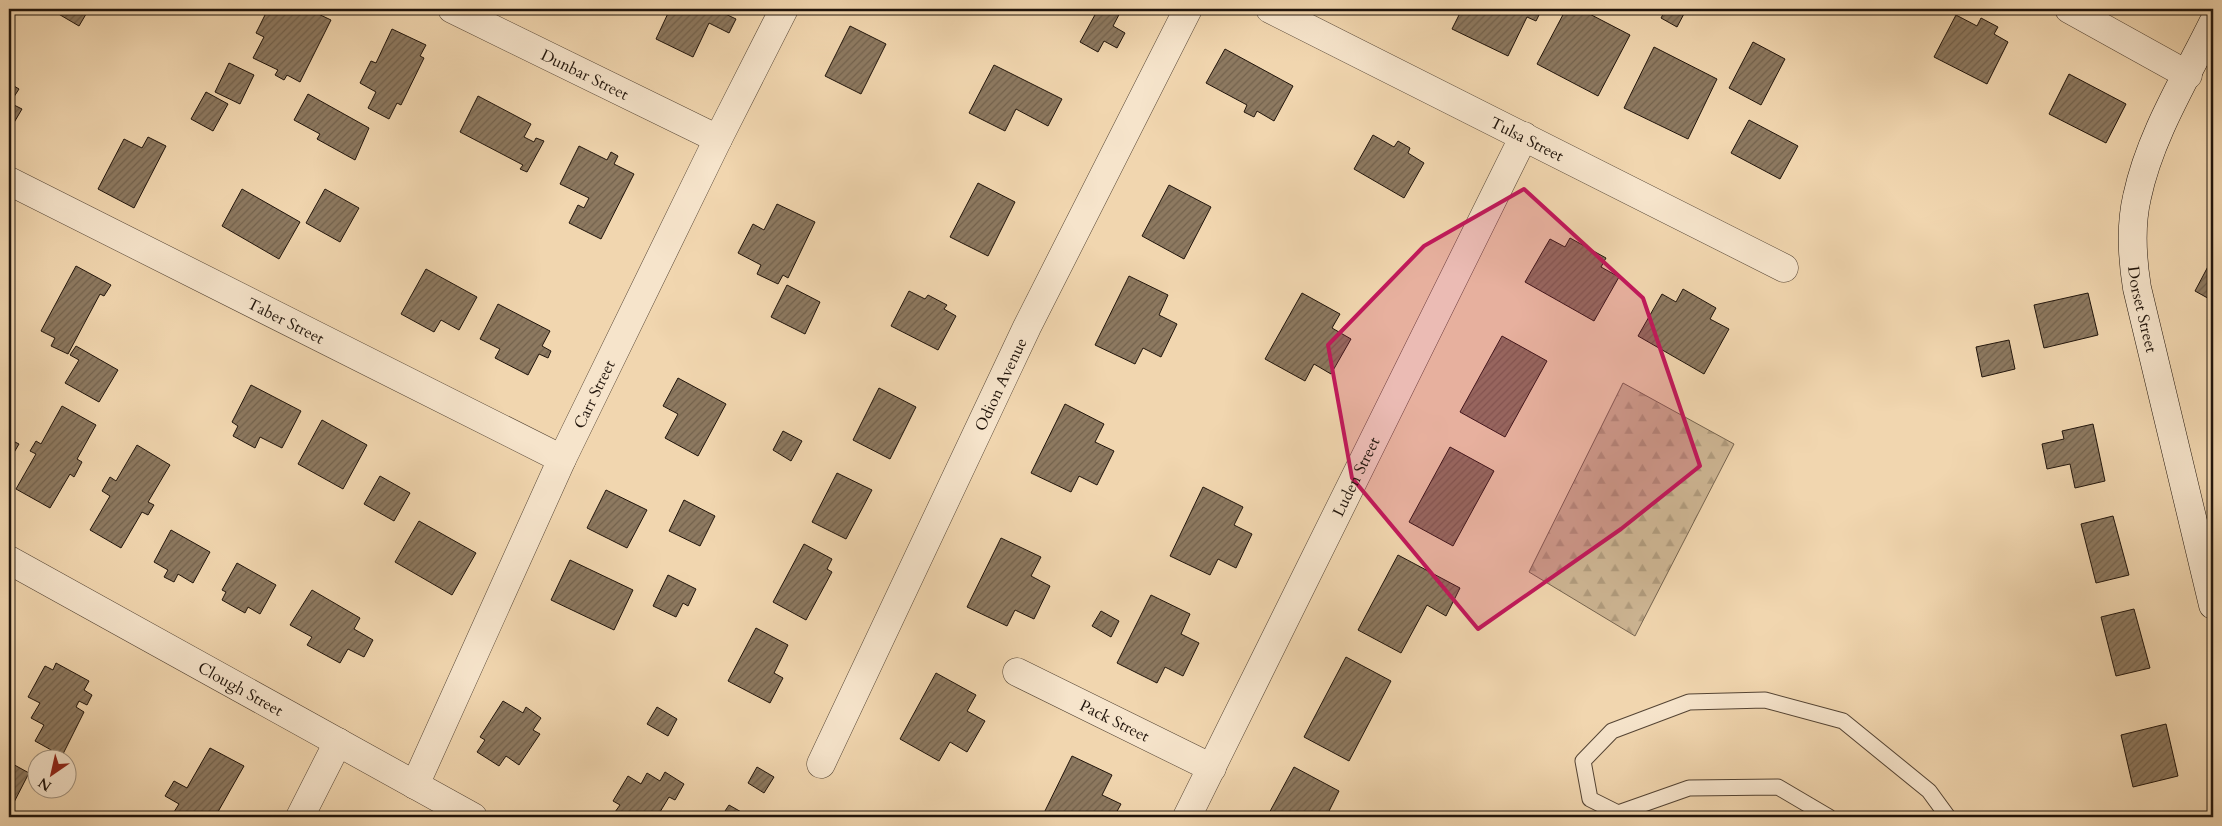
<svg xmlns="http://www.w3.org/2000/svg" width="2222" height="826" font-family="Cardo,serif">
<style>
.forest{fill:url(#forest-firs);stroke:#76644f}
.building{fill:url(#building-hatch);stroke:#20140b}
.lines{fill:none;stroke-linecap:round;stroke-linejoin:round}
.lane-casing{stroke:#544434;stroke-width:17}
.street-casing{stroke:#544434;stroke-width:29}
.secondary-casing{stroke:#20140b;stroke-width:29}
.lane{stroke:#f6e4cb;stroke-width:15}
.street{stroke:#f6e4cb;stroke-width:28}
.secondary{stroke:#f6e4cb;stroke-width:28}
.marked{fill:#c2185b;fill-opacity:0.2;stroke:#c2185b;stroke-width:4;stroke-linejoin:round}
.labels{text-anchor:middle;stroke-width:4.5;stroke-linejoin:round;paint-order:stroke}
.street-label{font-size:16px;fill:#20140b;stroke:#f6e4cb}
</style>
<defs>
<pattern id="forest-firs" width="22" height="20" patternUnits="userSpaceOnUse" patternTransform="scale(1.25)"><rect width="22" height="20" fill="#cdb593"/><path d="M5 1l3.5 6h-7zM16 11l3.5 6h-7z" fill="#b09b7d"/></pattern>
<pattern id="building-hatch" width="6" height="6" patternUnits="userSpaceOnUse" patternTransform="scale(1.25)"><rect width="6" height="6" fill="#8d7960"/><path d="M-1 1l2-2M0 6l6-6M5 7l2-2" fill="none" stroke="#73624d"/></pattern>
</defs>
<rect width="100%" height="100%" fill="#f1d6af"/>
<filter id="stains"><feTurbulence type="fractalNoise" baseFrequency=".004" numOctaves="4"/><feColorMatrix values="0 0 0 0 .2 0 0 0 0 .09 0 0 0 0 .02 0 0 0 .5 -.17"/></filter>
<radialGradient id="worn" r=".72"><stop offset=".6" stop-color="#630" stop-opacity="0"/><stop offset="1" stop-color="#630" stop-opacity=".3"/></radialGradient>
<!-- forest -->
<path class="forest" d="M 1623,383 L 1734,444 L 1635,636 L 1529,572 Z"/>
<!-- building -->
<g class="building">
<path d="M 50,9 L 89,9 L 79,26 Z"/>
<path d="M 268,9 L 313,9 L 312,11 L 331,20 L 300,82 L 287,75 L 284,80 L 275,75 L 278,70 L 253,58 L 264,37 L 256,33 Z"/>
<path d="M 670,9 L 715,9 L 736,19 L 729,33 L 709,23 L 693,57 L 656,39 Z"/>
<path d="M 1091,9 L 1122,9 L 1113,26 L 1125,33 L 1117,48 L 1104,41 L 1098,52 L 1080,42 L 1096,13 L 1090,10 Z"/>
<path d="M 1462,9 L 1542,9 L 1536,21 L 1527,17 L 1508,56 L 1452,29 Z"/>
<path d="M 1566,9 L 1580,9 L 1630,35 L 1598,96 L 1537,64 Z"/>
<path d="M 1666,9 L 1686,10 L 1677,27 L 1661,18 Z"/>
<path d="M 1956,15 L 1977,26 L 1981,18 L 1998,27 L 1994,34 L 2008,42 L 1987,84 L 1934,57 Z"/>
<path d="M 850,26 L 886,44 L 861,94 L 825,76 Z"/>
<path d="M 392,29 L 426,45 L 420,56 L 424,58 L 401,105 L 397,103 L 389,119 L 368,108 L 376,92 L 360,83 L 371,61 L 376,63 Z"/>
<path d="M 1753,42 L 1785,59 L 1761,105 L 1729,88 Z"/>
<path d="M 1654,47 L 1717,79 L 1688,139 L 1624,108 Z"/>
<path d="M 1225,49 L 1293,86 L 1274,121 L 1257,111 L 1254,117 L 1244,112 L 1247,105 L 1206,83 Z"/>
<path d="M 229,63 L 254,75 L 240,104 L 215,92 Z"/>
<path d="M 994,65 L 1062,99 L 1048,126 L 1016,109 L 1005,131 L 969,113 Z"/>
<path d="M 2069,74 L 2126,104 L 2106,143 L 2049,114 Z"/>
<path d="M 9,83 L 19,89 L 10,103 L 22,109 L 12,126 L 9,124 Z"/>
<path d="M 206,92 L 228,104 L 213,131 L 191,119 Z"/>
<path d="M 308,94 L 369,128 L 355,160 L 317,139 L 320,134 L 294,120 Z"/>
<path d="M 478,96 L 531,124 L 524,137 L 534,142 L 536,138 L 544,141 L 527,172 L 520,169 L 523,165 L 460,132 Z"/>
<path d="M 1749,120 L 1798,146 L 1780,179 L 1731,153 Z"/>
<path d="M 1373,135 L 1394,147 L 1398,141 L 1410,148 L 1408,153 L 1424,163 L 1404,198 L 1354,169 Z"/>
<path d="M 148,137 L 166,146 L 134,208 L 98,189 L 124,139 L 142,148 Z"/>
<path d="M 579,146 L 607,160 L 611,152 L 618,156 L 614,164 L 634,174 L 601,239 L 569,223 L 578,205 L 584,208 L 589,198 L 560,184 Z"/>
<path d="M 978,183 L 1015,202 L 988,256 L 950,237 Z"/>
<path d="M 1169,185 L 1211,207 L 1184,259 L 1142,236 Z"/>
<path d="M 242,189 L 300,222 L 279,259 L 222,226 Z"/>
<path d="M 325,189 L 359,208 L 340,242 L 306,223 Z"/>
<path d="M 777,204 L 815,222 L 788,278 L 783,275 L 778,284 L 757,274 L 761,265 L 738,253 L 753,224 L 764,230 Z"/>
<path d="M 1570,238 L 1606,258 L 1601,267 L 1619,277 L 1594,321 L 1525,282 L 1550,239 L 1565,247 Z"/>
<path d="M 2213,257 L 2213,301 L 2195,291 Z"/>
<path d="M 76,266 L 111,285 L 104,296 L 100,294 L 68,354 L 51,346 L 55,338 L 41,331 Z"/>
<path d="M 426,269 L 477,297 L 459,330 L 441,320 L 434,332 L 401,314 Z"/>
<path d="M 1129,276 L 1168,295 L 1159,315 L 1177,324 L 1161,357 L 1143,348 L 1135,364 L 1095,345 Z"/>
<path d="M 787,285 L 820,302 L 805,334 L 771,317 Z"/>
<path d="M 1683,289 L 1716,308 L 1710,319 L 1729,329 L 1704,374 L 1638,336 L 1662,294 L 1676,302 Z"/>
<path d="M 909,291 L 925,299 L 928,295 L 947,305 L 944,309 L 956,316 L 938,350 L 891,326 Z"/>
<path d="M 1302,293 L 1340,314 L 1332,328 L 1351,339 L 1331,374 L 1314,364 L 1305,381 L 1265,359 Z"/>
<path d="M 2088,293 L 2098,335 L 2044,348 L 2034,305 Z"/>
<path d="M 498,304 L 550,331 L 542,346 L 551,351 L 548,358 L 539,354 L 528,375 L 495,358 L 500,349 L 480,339 Z"/>
<path d="M 1502,336 L 1547,361 L 1505,437 L 1460,412 Z"/>
<path d="M 2009,340 L 2015,369 L 1982,377 L 1976,347 Z"/>
<path d="M 76,346 L 118,370 L 99,402 L 65,383 L 79,360 L 70,355 Z"/>
<path d="M 678,378 L 726,404 L 698,456 L 665,438 L 678,414 L 663,406 Z"/>
<path d="M 251,385 L 301,411 L 282,448 L 260,437 L 255,448 L 233,436 L 238,426 L 232,422 Z"/>
<path d="M 879,388 L 916,407 L 890,459 L 853,440 Z"/>
<path d="M 1065,404 L 1104,424 L 1095,442 L 1114,451 L 1097,485 L 1079,476 L 1071,492 L 1031,473 Z"/>
<path d="M 62,406 L 96,425 L 77,459 L 82,462 L 74,477 L 70,474 L 50,508 L 16,489 L 36,454 L 30,451 L 36,441 L 41,444 Z"/>
<path d="M 322,420 L 367,445 L 343,489 L 298,464 Z"/>
<path d="M 2093,424 L 2105,481 L 2075,488 L 2070,464 L 2047,469 L 2042,444 L 2064,439 L 2062,431 Z"/>
<path d="M 783,431 L 802,441 L 791,461 L 773,450 Z"/>
<path d="M 9,439 L 19,444 L 9,461 Z"/>
<path d="M 137,445 L 170,465 L 148,502 L 154,505 L 148,515 L 142,512 L 121,548 L 90,530 L 110,496 L 102,491 L 110,477 L 116,481 Z"/>
<path d="M 1450,447 L 1494,471 L 1453,546 L 1409,522 Z"/>
<path d="M 837,473 L 872,490 L 846,539 L 812,522 Z"/>
<path d="M 380,476 L 410,493 L 394,521 L 364,504 Z"/>
<path d="M 1203,487 L 1243,507 L 1234,525 L 1252,534 L 1236,568 L 1218,559 L 1210,575 L 1170,556 Z"/>
<path d="M 606,490 L 647,510 L 627,548 L 587,528 Z"/>
<path d="M 684,500 L 715,516 L 700,546 L 669,531 Z"/>
<path d="M 2113,516 L 2129,575 L 2096,583 L 2081,524 Z"/>
<path d="M 419,521 L 476,553 L 452,595 L 395,562 Z"/>
<path d="M 171,530 L 210,552 L 193,583 L 178,574 L 174,582 L 164,577 L 168,570 L 154,562 Z"/>
<path d="M 1001,538 L 1041,557 L 1031,576 L 1050,586 L 1034,619 L 1015,610 L 1007,626 L 967,607 Z"/>
<path d="M 804,544 L 832,559 L 827,569 L 832,572 L 806,620 L 773,602 Z"/>
<path d="M 1398,555 L 1460,588 L 1446,616 L 1427,605 L 1401,653 L 1358,630 Z"/>
<path d="M 570,560 L 633,590 L 614,630 L 551,600 Z"/>
<path d="M 237,563 L 276,585 L 260,614 L 248,607 L 245,613 L 222,600 L 226,592 L 222,590 Z"/>
<path d="M 668,575 L 696,589 L 688,606 L 683,603 L 676,617 L 653,606 Z"/>
<path d="M 312,590 L 360,618 L 354,629 L 373,640 L 364,657 L 348,649 L 340,663 L 307,645 L 312,637 L 290,625 Z"/>
<path d="M 1151,595 L 1190,614 L 1181,634 L 1199,643 L 1183,676 L 1165,667 L 1157,683 L 1117,663 Z"/>
<path d="M 2134,609 L 2150,668 L 2116,676 L 2101,617 Z"/>
<path d="M 1101,611 L 1119,621 L 1111,637 L 1092,626 Z"/>
<path d="M 756,628 L 788,645 L 774,673 L 783,678 L 770,703 L 728,681 Z"/>
<path d="M 1346,657 L 1391,681 L 1349,761 L 1304,737 Z"/>
<path d="M 56,663 L 89,681 L 84,690 L 92,695 L 87,705 L 79,701 L 76,707 L 84,712 L 62,756 L 35,741 L 44,725 L 31,718 L 40,703 L 28,697 L 45,666 L 53,670 Z"/>
<path d="M 936,673 L 976,695 L 967,711 L 985,721 L 967,752 L 950,742 L 939,761 L 900,739 Z"/>
<path d="M 503,701 L 523,713 L 526,707 L 541,718 L 533,730 L 540,734 L 519,765 L 506,756 L 499,766 L 477,752 L 485,740 L 480,737 Z"/>
<path d="M 657,707 L 677,719 L 668,736 L 647,724 Z"/>
<path d="M 2166,724 L 2178,776 L 2133,787 L 2121,735 Z"/>
<path d="M 210,748 L 244,766 L 215,817 L 183,817 L 174,812 L 179,804 L 165,796 L 174,781 L 187,788 Z"/>
<path d="M 1072,756 L 1112,775 L 1102,795 L 1121,804 L 1114,817 L 1042,817 Z"/>
<path d="M 9,762 L 29,773 L 9,812 Z"/>
<path d="M 68,765 L 74,769 L 68,781 Z"/>
<path d="M 757,767 L 774,777 L 764,793 L 748,783 Z"/>
<path d="M 1294,767 L 1339,791 L 1326,817 L 1267,817 Z"/>
<path d="M 665,772 L 684,784 L 675,800 L 669,797 L 657,817 L 624,817 L 615,812 L 620,805 L 613,801 L 628,776 L 641,784 L 647,773 L 660,781 Z"/>
<path d="M 729,805 L 750,817 L 721,817 Z"/>
</g>
<g class="lines">
<defs>
<path id="lane" d="M 1829,817 L 1778,787 L 1689,788 L 1618,813 L 1590,799 L 1583,761 L 1612,731 L 1689,702 L 1765,700 L 1843,721 L 1929,791 L 1948,817"/>
<g id="street">
<path id="s1" d="M 452,9 L 718,139"/>
<path id="s2" d="M 1270,9 L 1784,268"/>
<path d="M 2069,9 L 2188,75"/>
<path id="s3" d="M 9,181 L 562,459"/>
<path id="s4" d="M 9,560 L 473,817"/>
<path id="s5" d="M 1017,672 L 1212,768"/>
<path id="s6" d="M 821,764 L 1027,327 L 1188,9"/>
<path id="s7" d="M 415,785 L 562,459 L 718,139 L 784,9"/>
<path d="M 300,817 L 338,742"/>
<path id="s8" d="M 1187,817 L 1524,136"/>
</g>
<g id="secondary">
<path id="s9" d="M 2213,23 C 2186,78 2150,135 2137,197 C 2130,227 2132,257 2137,288 L 2213,605"/>
</g>
</defs>
<!-- lane casing -->
<use href="#lane" class="lane-casing"/>
<!-- street casing -->
<use href="#street" class="street-casing"/>
<!-- secondary casing -->
<use href="#secondary" class="secondary-casing"/>
<!-- lane -->
<use href="#lane" class="lane"/>
<!-- street -->
<use href="#street" class="street"/>
<!-- secondary -->
<use href="#secondary" class="secondary"/>
</g>
<!-- marked area -->
<path class="marked" d="M 1524,189 L 1643,298 L 1700,466 L 1621,529 L 1478,629 L 1352,478 L 1328,345 L 1424,246 Z"/>
<g class="labels">
<!-- street labels -->
<g class="street-label">
<text dy="6" stroke="none"><textPath href="#s1" startOffset="148">Dunbar Street</textPath></text>
<text dy="6" stroke="none"><textPath href="#s2" startOffset="288">Tulsa Street</textPath></text>
<text dy="6" stroke="none"><textPath href="#s9" startOffset="304">Dorset Street</textPath></text>
<text dy="6" stroke="none"><textPath href="#s3" startOffset="310">Taber Street</textPath></text>
<text dy="6" stroke="none"><textPath href="#s6" startOffset="420">Odion Avenue</textPath></text>
<text dy="6" stroke="none"><textPath href="#s7" startOffset="430">Carr Street</textPath></text>
<text dy="6" stroke="none"><textPath href="#s8" startOffset="380">Luden Street</textPath></text>
<text dy="6" stroke="none"><textPath href="#s4" startOffset="265">Clough Street</textPath></text>
<text dy="6" stroke="none"><textPath href="#s5" startOffset="109">Pack Street</textPath></text>
</g>
</g>
<!-- margin -->
<rect width="2222" height="826" fill="none" stroke="#f1d6af" stroke-width="30"/>
<rect x="10" y="10" width="2202" height="806" fill="none" stroke="#20140b" stroke-width="2.5"/>
<rect x="15" y="15" width="2192" height="796" fill="none" stroke="#20140b"/>
<!-- north arrow -->
<g transform="translate(52 774) rotate(214)"><circle r="24" fill="#f6e4cb" stroke="#a0917e"/>
<path d="M0-4L9 19L0 12L-9 19Z" fill="#8f2418"/>
<text y="-8" font-size="14" font-weight="bold" text-anchor="middle" fill="#20140b">N</text>
</g>
<rect width="100%" height="100%" filter="url(#stains)"/>
<rect width="100%" height="100%" fill="url(#worn)"/>
</svg>
